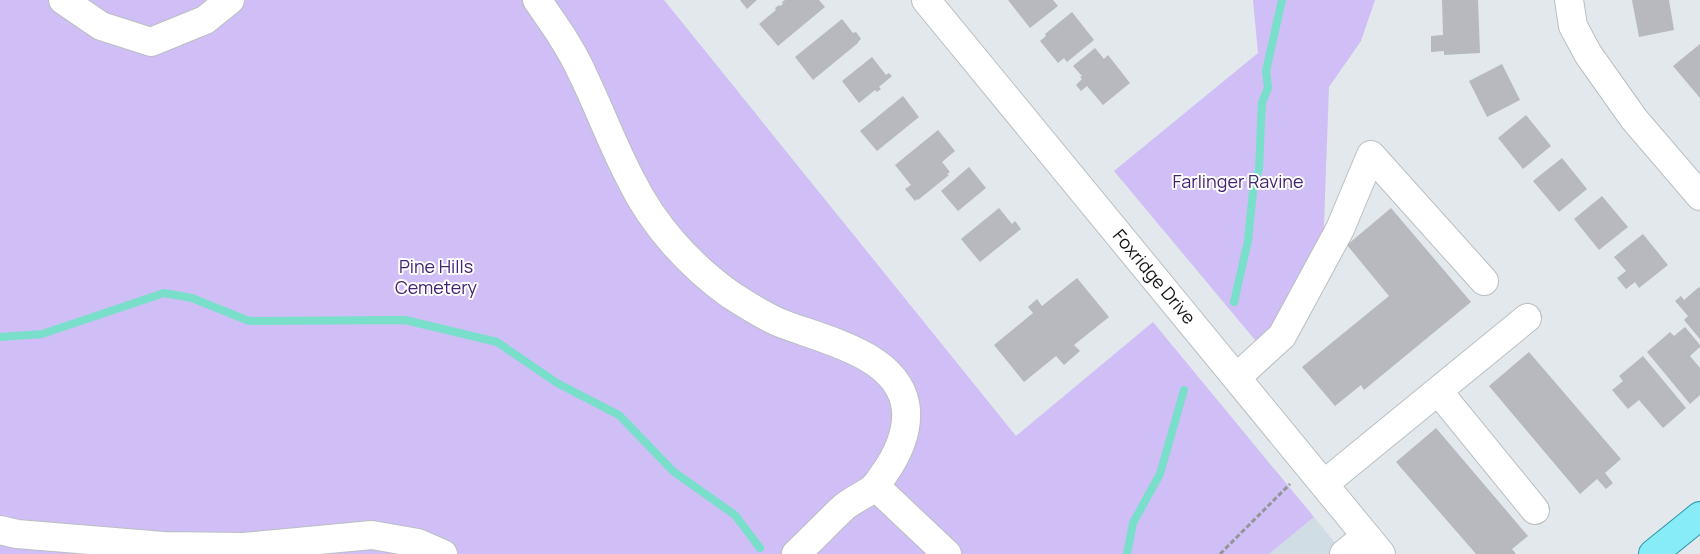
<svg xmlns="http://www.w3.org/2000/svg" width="1700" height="554" font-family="Manrope,sans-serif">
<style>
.built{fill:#d1dde5}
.green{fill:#cfbff6}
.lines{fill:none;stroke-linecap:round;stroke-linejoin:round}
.stream{stroke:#79dfca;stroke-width:8}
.building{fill:#b7b9be}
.minor-casing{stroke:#babfc2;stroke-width:30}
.major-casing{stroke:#2a96a5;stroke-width:30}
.path{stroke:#929699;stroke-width:3;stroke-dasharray:5 2.5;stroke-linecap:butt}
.minor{stroke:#fff;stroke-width:28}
.major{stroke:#88ebf8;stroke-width:28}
.labels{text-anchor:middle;stroke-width:4;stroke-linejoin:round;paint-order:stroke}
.park-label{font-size:18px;fill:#442373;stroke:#fff}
.street-label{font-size:18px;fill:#111314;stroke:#fff}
</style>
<rect width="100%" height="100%" fill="#e3e8ec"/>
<!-- built -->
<path class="built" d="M 1314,517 L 1344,554 L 1269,554 Z"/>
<!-- green -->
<g class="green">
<path d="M 0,0 L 664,0 L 1016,436 L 1153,322 L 1314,517 L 1269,554 L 0,554 Z"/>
<path d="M 1253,0 L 1375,0 L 1361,41 L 1329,87 L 1323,252 L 1260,346 L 1114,171 L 1258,53 Z"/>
</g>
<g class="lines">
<!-- stream -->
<g class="stream">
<path d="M 1234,302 L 1248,241 L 1253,191 L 1259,169 L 1262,103 L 1268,88 L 1266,71 L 1282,0"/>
<path d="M 0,337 L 42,334 L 164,293 L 192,298 L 249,321 L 405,320 L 497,342 L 557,383 L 619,415 L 674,472 L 735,515 L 760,548"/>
<path d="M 1127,554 L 1133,523 L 1160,474 L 1184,390"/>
</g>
</g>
<!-- building -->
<g class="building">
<path d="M 740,0 L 757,0 L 747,9 Z"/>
<path d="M 785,0 L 819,0 L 825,7 L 778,46 L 759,24 L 776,10 L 775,8 L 779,5 L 780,6 L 783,4 L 782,2 Z"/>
<path d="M 1008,0 L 1053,0 L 1058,6 L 1030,28 Z"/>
<path d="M 1442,0 L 1478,0 L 1480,53 L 1444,55 L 1444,51 L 1431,52 L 1431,36 L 1443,35 Z"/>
<path d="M 1632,0 L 1669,0 L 1674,30 L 1639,37 Z"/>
<path d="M 1072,12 L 1094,40 L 1067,62 L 1064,58 L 1058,63 L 1040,41 L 1046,36 L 1045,34 Z"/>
<path d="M 842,19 L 853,33 L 856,32 L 861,39 L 858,42 L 858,43 L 813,80 L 795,57 Z"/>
<path d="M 1700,44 L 1700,98 L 1673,66 Z"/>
<path d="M 1095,48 L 1104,59 L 1108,55 L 1130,83 L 1103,105 L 1087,86 L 1081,91 L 1076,85 L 1082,79 L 1080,77 L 1082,76 L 1073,66 Z"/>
<path d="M 872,57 L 886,75 L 889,73 L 892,76 L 879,87 L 881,89 L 877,92 L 875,90 L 859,103 L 842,81 Z"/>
<path d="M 1502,64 L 1520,100 L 1487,117 L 1469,81 Z"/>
<path d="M 903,96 L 919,117 L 877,151 L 860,131 Z"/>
<path d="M 1526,115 L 1551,146 L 1523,169 L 1498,138 Z"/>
<path d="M 938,130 L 955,151 L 942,162 L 950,172 L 947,174 L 949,175 L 918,200 L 917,199 L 915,201 L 905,189 L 911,185 L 895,165 Z"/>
<path d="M 1562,158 L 1587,189 L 1559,212 L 1533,181 Z"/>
<path d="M 969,167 L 986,188 L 958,211 L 941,191 Z"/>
<path d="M 1602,196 L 1628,227 L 1599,250 L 1574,219 Z"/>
<path d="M 999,208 L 1012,224 L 1015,221 L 1021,229 L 980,262 L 961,239 Z"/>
<path d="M 1391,208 L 1471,302 L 1364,390 L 1361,385 L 1335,406 L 1302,367 L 1389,296 L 1347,245 Z"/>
<path d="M 1643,234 L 1668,265 L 1639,288 L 1635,282 L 1626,289 L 1617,278 L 1626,271 L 1614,257 Z"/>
<path d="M 1077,278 L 1109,317 L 1074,345 L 1080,351 L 1064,365 L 1056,356 L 1024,382 L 994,345 L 1033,313 L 1028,307 L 1037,299 L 1042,306 Z"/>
<path d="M 1699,287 L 1700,288 L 1700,339 L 1684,320 L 1688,316 L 1675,301 L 1681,296 L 1684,300 Z"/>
<path d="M 1685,327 L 1700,345 L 1700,347 L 1690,356 L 1700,368 L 1700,395 L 1690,404 L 1647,352 L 1670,332 L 1674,336 Z"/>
<path d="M 1529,352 L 1621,459 L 1605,473 L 1613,483 L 1606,489 L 1597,479 L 1580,494 L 1489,386 Z"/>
<path d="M 1643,356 L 1686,408 L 1663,428 L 1639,400 L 1628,409 L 1612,390 L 1623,381 L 1619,376 Z"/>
<path d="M 1436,428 L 1528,536 L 1512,549 L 1516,554 L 1476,554 L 1396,462 Z"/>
</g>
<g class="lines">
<defs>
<g id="minor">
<path d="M 63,0 L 101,26 L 151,42 L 205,20 L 230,0"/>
<path d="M 537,0 C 554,24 571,48 583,75 C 600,110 613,146 631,180 C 653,225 690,266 731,295 C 745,304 762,315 778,322 C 819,339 894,352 905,403 C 910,429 898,454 884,474 C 881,478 878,483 875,487 C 865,495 852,500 843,508 C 827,523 812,539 796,554"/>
<path d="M 926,0 L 1381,554"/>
<path d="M 1569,0 L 1573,26 L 1588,54 L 1634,119 L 1700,196"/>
<path d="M 1237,377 L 1282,336 L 1340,229 L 1371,155 L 1484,281"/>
<path d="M 1438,391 L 1535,510"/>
<path d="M 1324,484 L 1527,318"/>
<path d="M 875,486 L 947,554"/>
<path d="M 0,530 L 17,534 L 163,546 L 244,547 L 372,535 L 418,543 L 443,554"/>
<path d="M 1344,554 L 1366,536"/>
</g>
<path id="major" d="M 1653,554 L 1700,516"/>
</defs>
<!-- minor casing -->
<use href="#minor" class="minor-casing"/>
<!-- major casing -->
<use href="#major" class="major-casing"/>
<!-- path -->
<path class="path" d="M 1220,554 L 1290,484"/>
<!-- minor -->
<use href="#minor" class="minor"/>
<!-- major -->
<use href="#major" class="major"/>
</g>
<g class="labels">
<!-- park labels -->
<g class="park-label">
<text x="1238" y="188">Farlinger Ravine</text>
<text x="436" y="273">Pine Hills<tspan x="436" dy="21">Cemetery</tspan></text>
</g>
<!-- street labels -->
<g class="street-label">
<text transform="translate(1154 277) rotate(50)" y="6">Foxridge Drive</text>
</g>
</g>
</svg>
